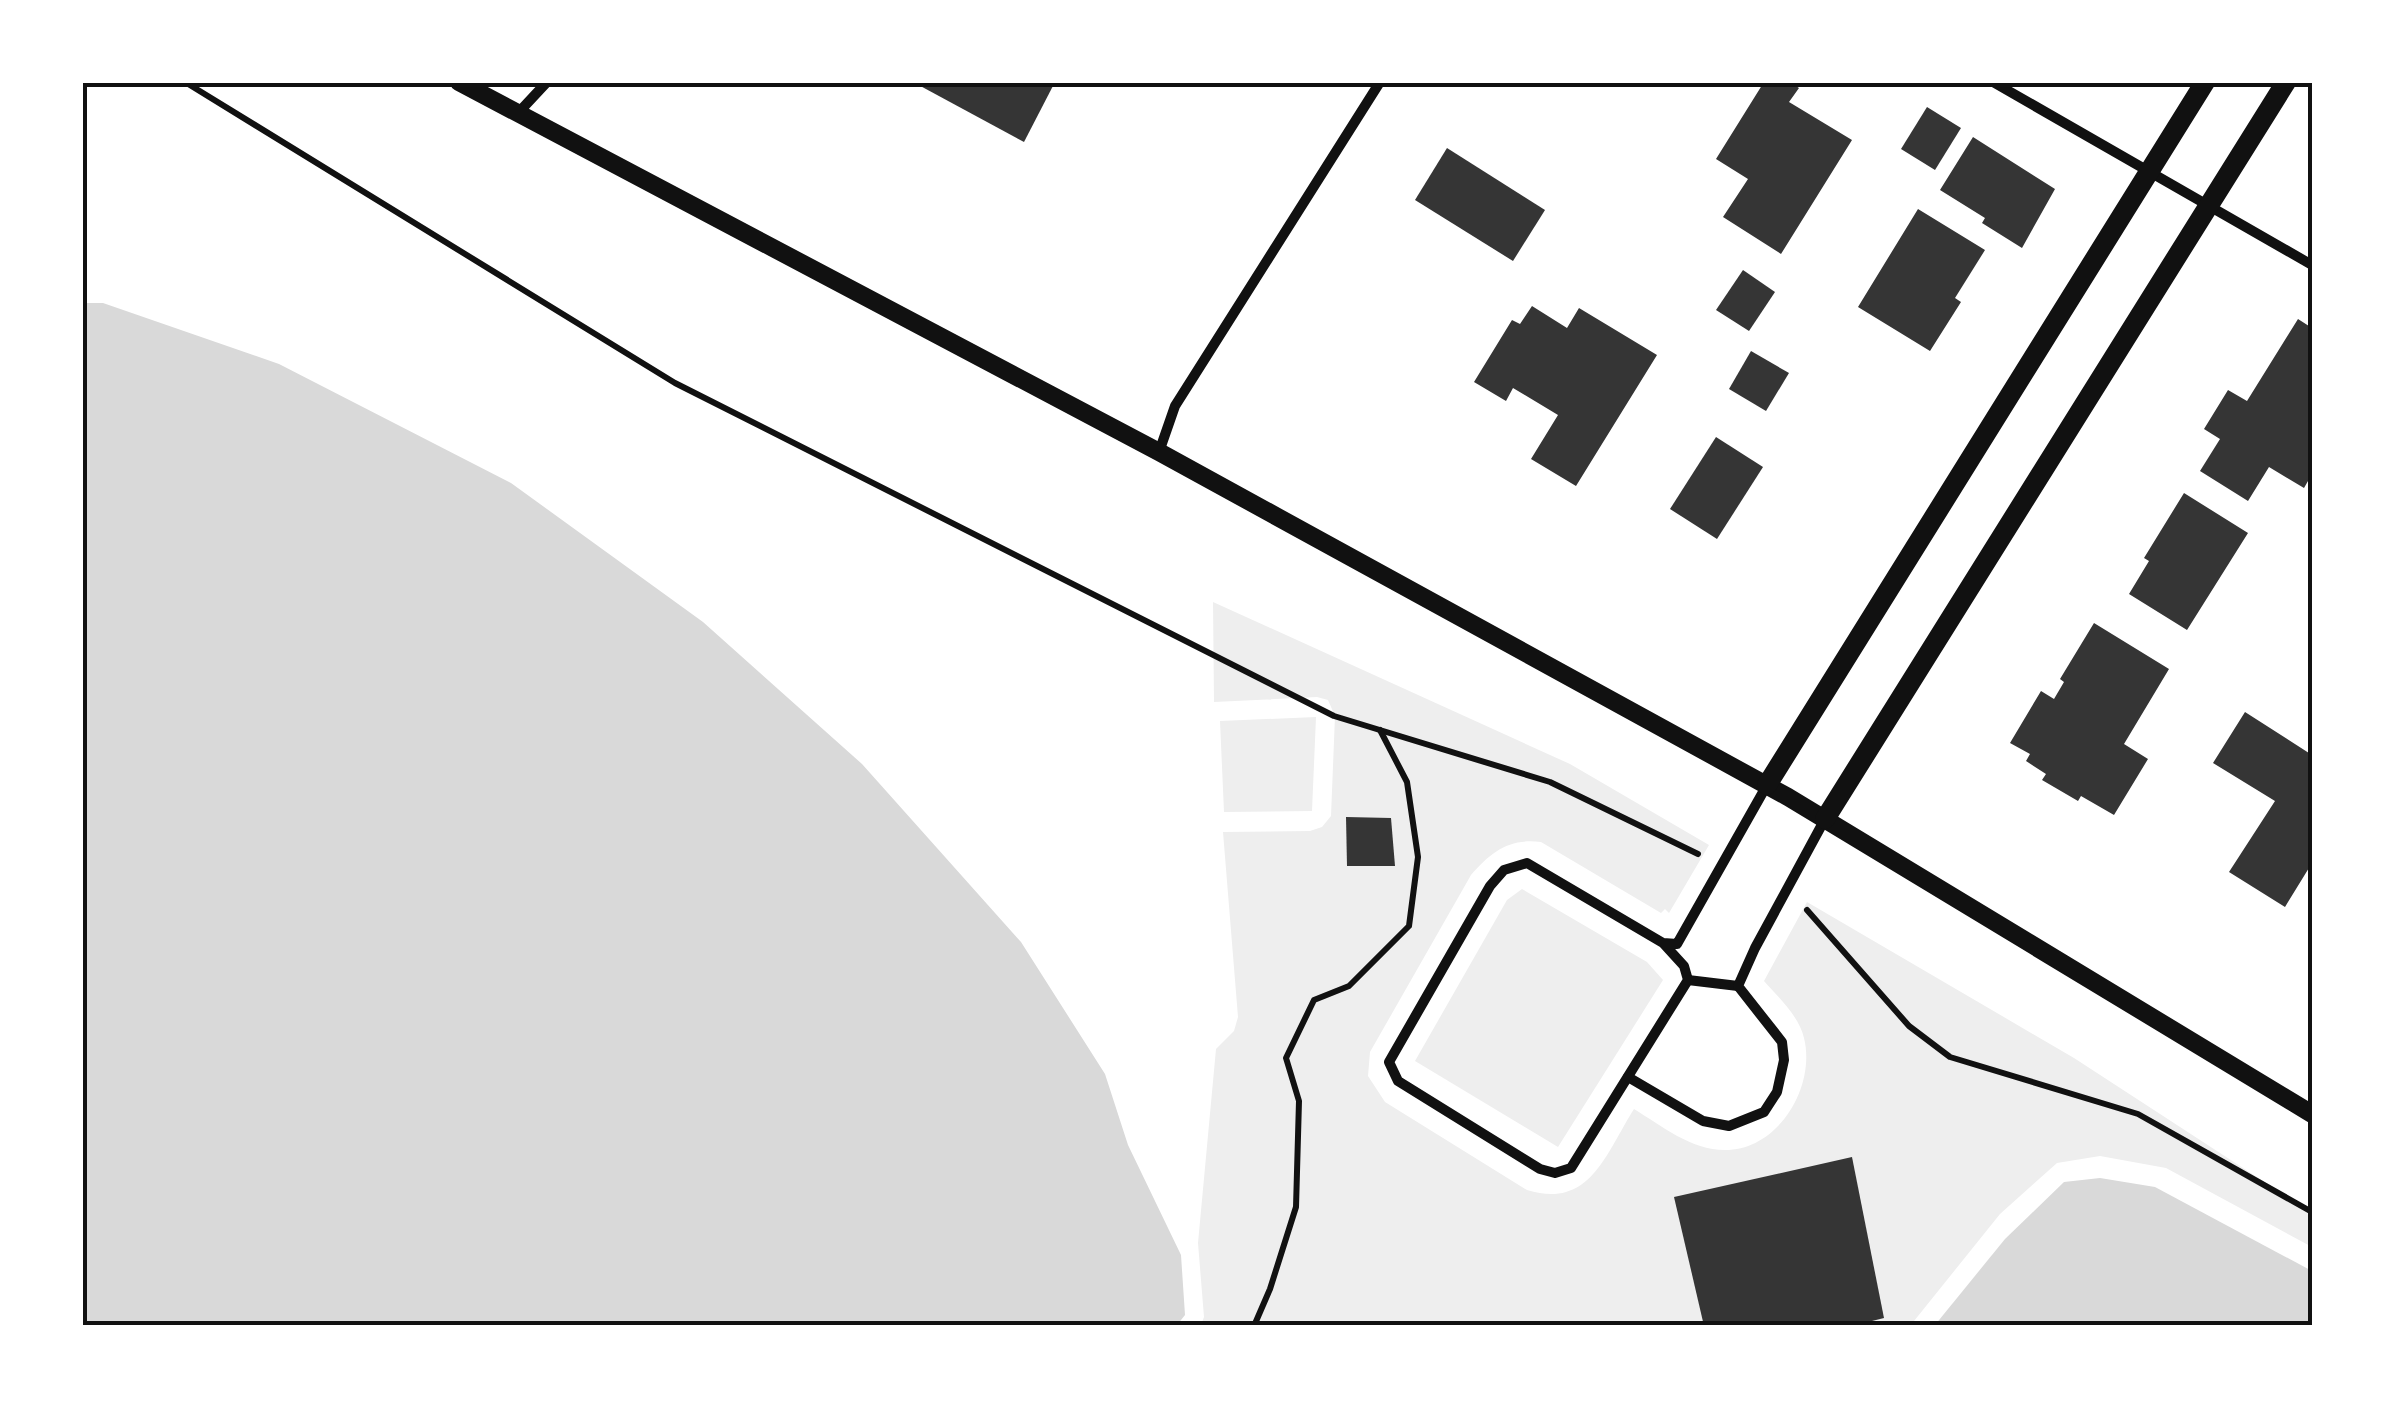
<svg xmlns="http://www.w3.org/2000/svg" width="2395" height="1408" font-family="Montserrat,sans-serif">
<style>
.green{fill:#eee}
.water{fill:#d9d9d9}
.building{fill:#353535}
.lines{fill:none;stroke-linecap:round;stroke-linejoin:round}
.path{stroke:#111;stroke-width:6}
.minor{stroke:#111;stroke-width:10}
.tertiary{stroke:#111;stroke-width:18}
.secondary{stroke:#111;stroke-width:20}
.neatline{fill:none;stroke:#111;stroke-width:4}
</style>
<rect width="100%" height="100%" fill="#fff"/>
<!-- green -->
<g class="green">
<path d="M 1213,602 L 1570,764 L 1709,845 L 1669,913 L 1665,909 L 1661,913 L 1541,842 C 1509,838 1491,852 1471,875 L 1370,1052 L 1368,1076 L 1385,1102 L 1527,1190 C 1590,1210 1606,1153 1634,1109 C 1662,1126 1691,1150 1725,1150 C 1779,1150 1816,1086 1804,1038 C 1799,1016 1778,997 1764,981 L 1807,902 L 2074,1058 L 2312,1213 L 2312,1247 L 2166,1168 L 2100,1156 L 2057,1163 L 2000,1214 L 1910,1326 L 1201,1325 L 1204,1317 L 1198,1243 L 1216,1049 L 1234,1031 L 1238,1017 L 1223,832 L 1310,831 L 1322,827 L 1331,816 L 1335,716 L 1328,700 L 1317,697 L 1214,702 Z"/>
<path d="M 1316,717 L 1312,811 L 1224,812 L 1220,721 Z"/>
<path d="M 1522,889 L 1647,962 L 1663,980 L 1558,1147 L 1415,1061 L 1507,900 Z"/>
</g>
<!-- water -->
<g class="water">
<path d="M 83,303 L 103,303 L 279,364 L 511,483 L 703,622 L 862,764 L 1021,942 L 1105,1074 L 1128,1145 L 1181,1255 L 1185,1315 L 1177,1325 L 83,1325 Z"/>
<path d="M 2100,1178 L 2155,1187 L 2312,1271 L 2312,1325 L 1935,1325 L 2005,1239 L 2064,1182 Z"/>
</g>
<!-- building -->
<g class="building">
<path d="M 913,82 L 1055,82 L 1024,142 Z"/>
<path d="M 1764,82 L 1790,82 L 1799,88 L 1789,102 L 1852,140 L 1781,254 L 1723,217 L 1748,179 L 1716,159 Z"/>
<path d="M 1927,107 L 1961,128 L 1935,170 L 1901,149 Z"/>
<path d="M 1973,137 L 2055,189 L 2022,248 L 1982,223 L 1985,218 L 1940,190 Z"/>
<path d="M 1447,148 L 1545,210 L 1513,261 L 1415,200 Z"/>
<path d="M 1918,209 L 1985,250 L 1955,298 L 1961,302 L 1930,351 L 1858,307 Z"/>
<path d="M 1743,270 L 1775,292 L 1749,331 L 1716,310 Z"/>
<path d="M 1532,306 L 1567,328 L 1579,308 L 1657,355 L 1576,486 L 1531,459 L 1558,415 L 1513,388 L 1506,401 L 1474,382 L 1512,320 L 1520,324 Z"/>
<path d="M 2298,319 L 2312,328 L 2312,474 L 2304,488 L 2269,467 L 2248,501 L 2200,471 L 2220,439 L 2204,429 L 2228,390 L 2247,401 Z"/>
<path d="M 1751,351 L 1789,373 L 1766,411 L 1729,389 Z"/>
<path d="M 1716,437 L 1763,467 L 1717,539 L 1670,509 Z"/>
<path d="M 2184,493 L 2248,533 L 2187,630 L 2129,594 L 2149,561 L 2144,558 Z"/>
<path d="M 2094,623 L 2169,669 L 2124,744 L 2148,759 L 2114,815 L 2081,796 L 2078,801 L 2042,780 L 2046,774 L 2026,761 L 2030,754 L 2010,743 L 2041,691 L 2054,699 L 2064,682 L 2060,679 Z"/>
<path d="M 2245,712 L 2312,755 L 2312,863 L 2285,907 L 2229,872 L 2275,801 L 2213,763 Z"/>
<path d="M 1346,817 L 1391,818 L 1395,866 L 1347,866 Z"/>
<path d="M 1852,1157 L 1884,1318 L 1852,1326 L 1704,1326 L 1674,1197 Z"/>
</g>
<g class="lines">
<!-- path -->
<g class="path">
<path d="M 185,82 L 675,383 L 1334,716 L 1550,782 L 1698,854"/>
<path d="M 1807,910 L 1909,1026 L 1950,1057 L 2138,1114 L 2312,1212"/>
<path d="M 1254,1326 L 1270,1289 L 1296,1207 L 1299,1101 L 1286,1058 L 1314,1000 L 1349,986 L 1409,926 L 1418,857 L 1407,782 L 1380,730"/>
</g>
<!-- minor -->
<g class="minor">
<path d="M 1993,82 L 2312,265"/>
<path d="M 519,112 L 547,82"/>
<path d="M 1159,452 L 1175,406 L 1380,82"/>
<path d="M 1663,943 L 1684,966 L 1688,980 L 1571,1168 L 1555,1173 L 1540,1169 L 1398,1081 L 1389,1062 L 1490,886 L 1504,870 L 1527,863 L 1663,943 L 1677,944 L 1767,785"/>
<path d="M 1688,980 L 1738,986"/>
<path d="M 1628,1077 L 1703,1121 L 1729,1126 L 1764,1112 L 1777,1092 L 1784,1060 L 1782,1042 L 1738,986 L 1755,948 L 1825,819"/>
</g>
<!-- tertiary -->
<path class="tertiary" d="M 459,82 L 1159,452 L 1788,797 L 2312,1114"/>
<!-- secondary -->
<g class="secondary">
<path d="M 1767,785 L 2205,82"/>
<path d="M 1825,819 L 2286,82"/>
</g>
</g>
<!-- border -->
<rect width="2395" height="1408" fill="none" stroke="#ffffff" stroke-width="170"/>
<rect x="85" y="85" width="2225" height="1238" class="neatline"/>
</svg>
